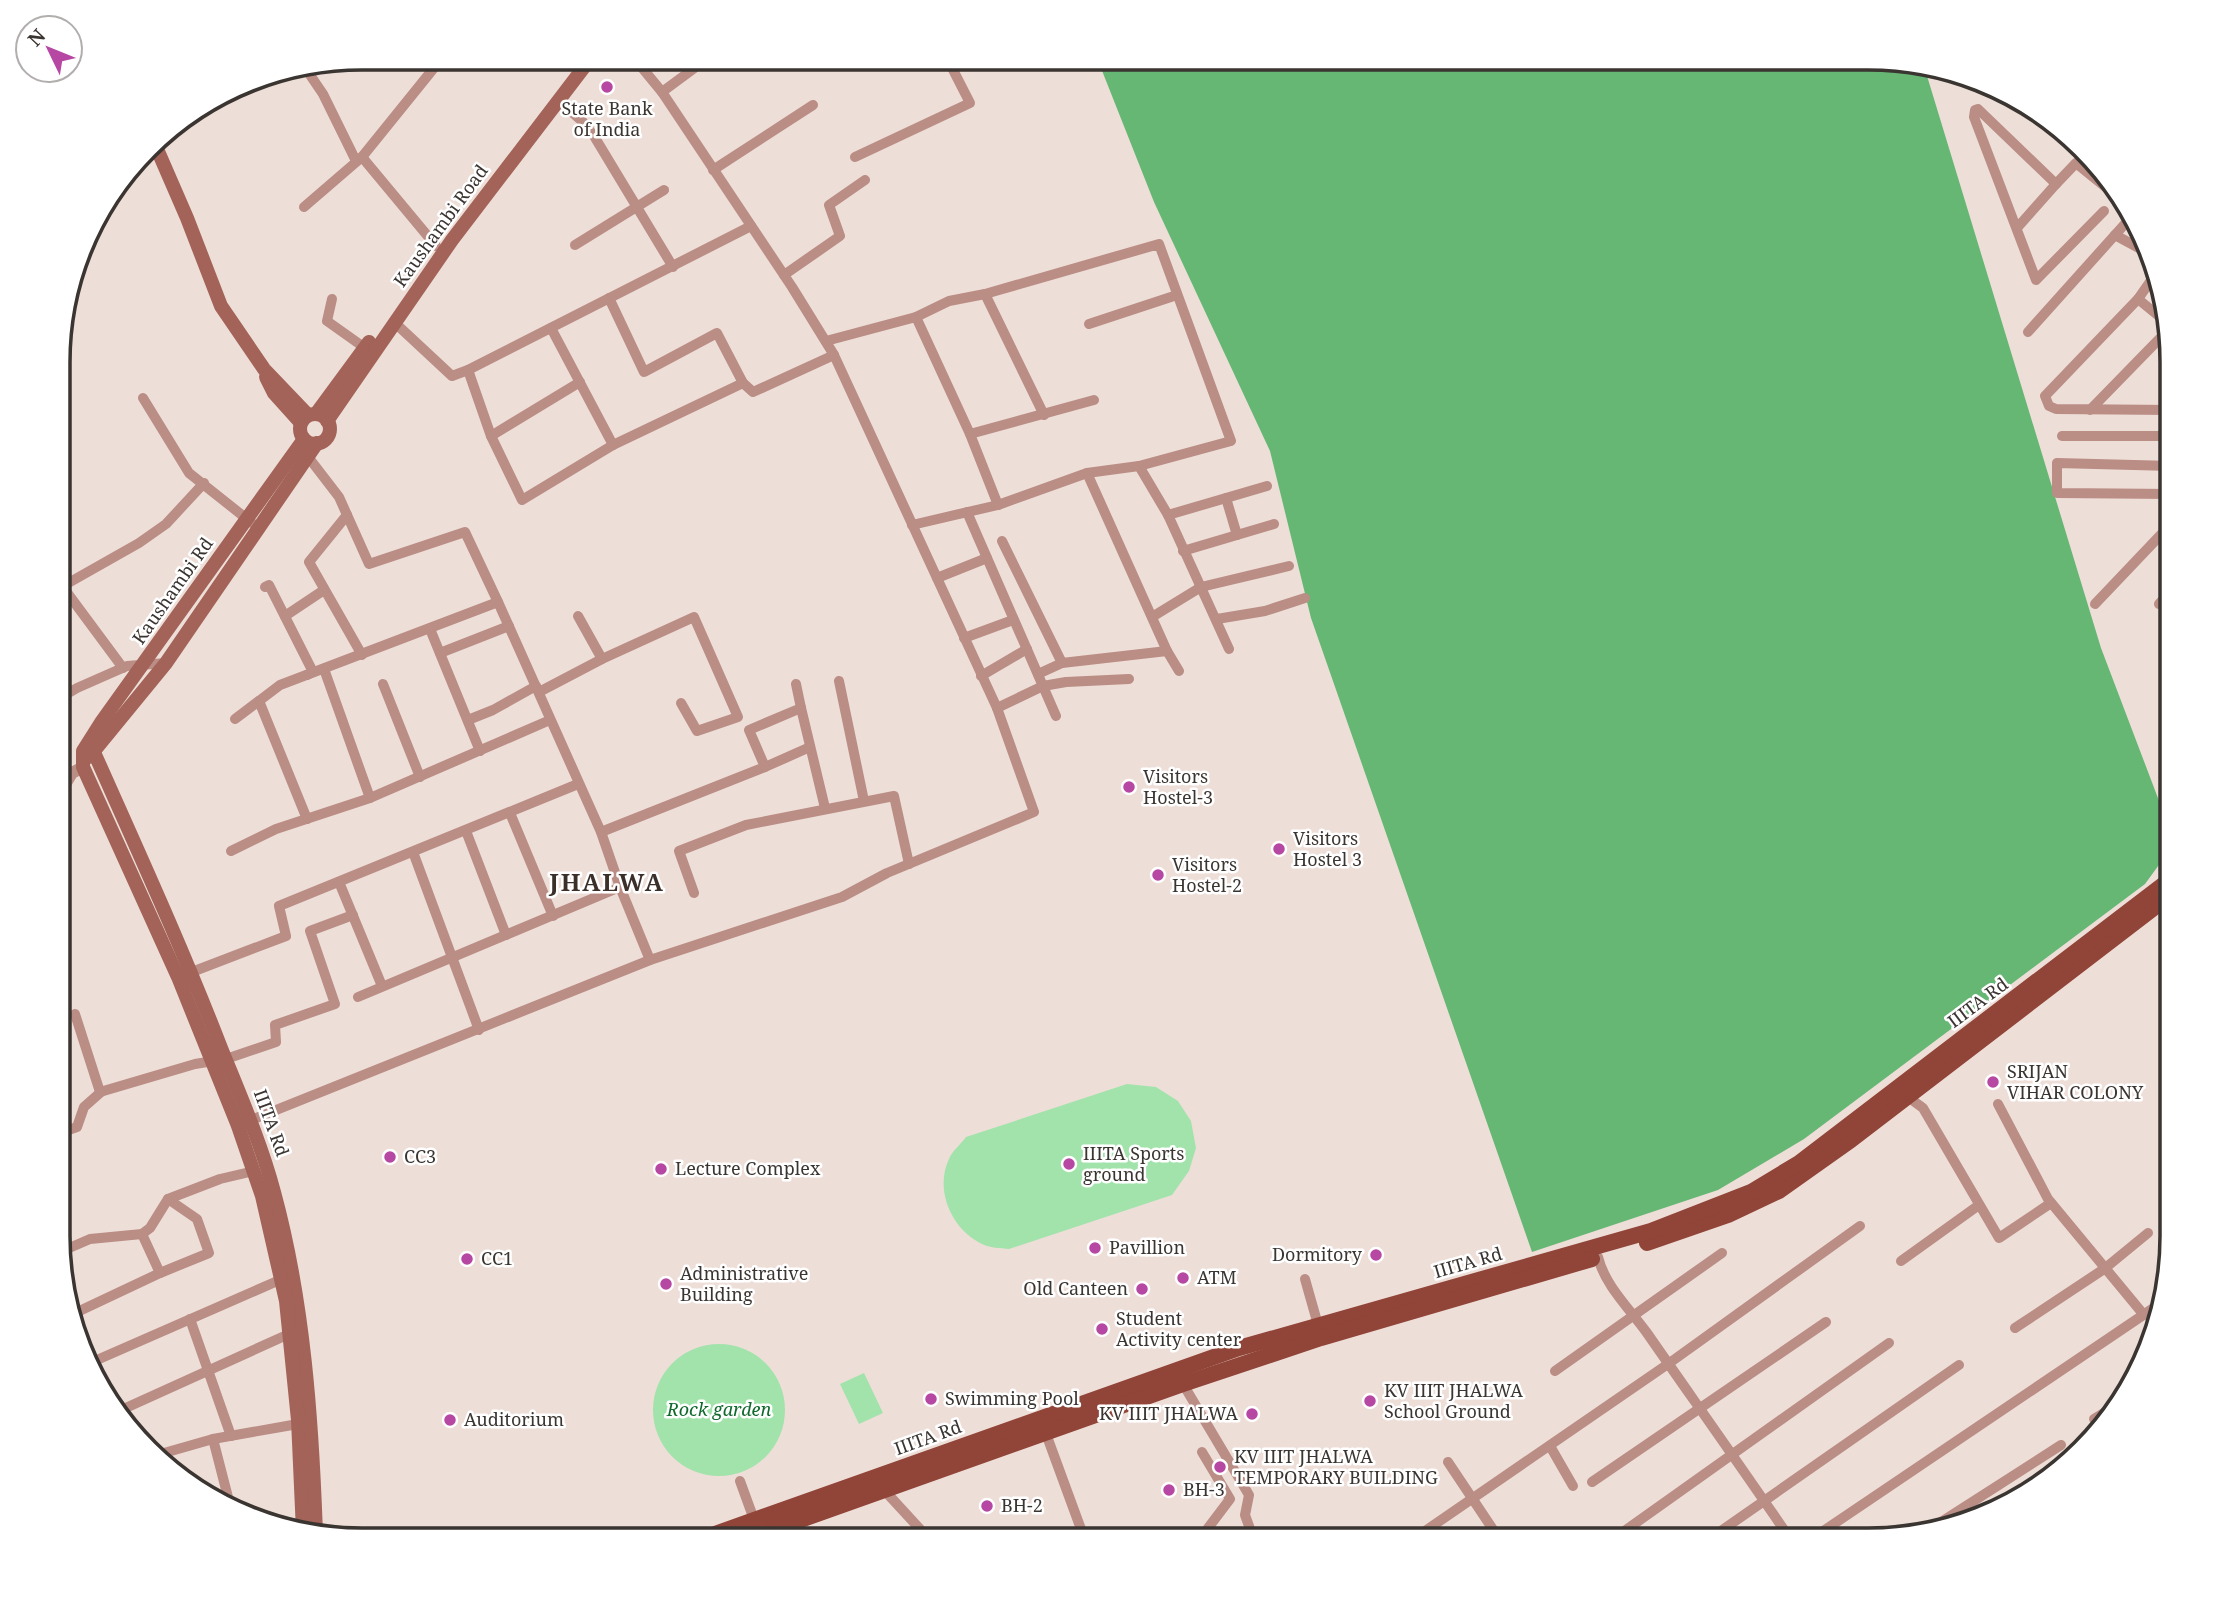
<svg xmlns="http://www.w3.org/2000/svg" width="2230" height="1598" font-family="'Noto Serif',serif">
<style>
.green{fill:#a2e3ab}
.forest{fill:#66b774}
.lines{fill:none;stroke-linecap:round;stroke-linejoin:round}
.minor{stroke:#ba8d85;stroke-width:10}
.tertiary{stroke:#ba8d85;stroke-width:12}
.secondary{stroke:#a36358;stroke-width:14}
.primary{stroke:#914438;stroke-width:16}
.poi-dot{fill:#b647a3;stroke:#fff;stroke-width:2.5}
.labels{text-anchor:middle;stroke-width:5;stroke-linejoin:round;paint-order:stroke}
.poi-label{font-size:18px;fill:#3b3532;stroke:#fff;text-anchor:start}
.street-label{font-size:18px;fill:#3b3532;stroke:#fff}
.park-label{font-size:18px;font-style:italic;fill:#0f692c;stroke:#fff}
.district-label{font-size:24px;font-weight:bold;letter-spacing:2px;fill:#3b2f2a;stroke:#fff}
.rim{fill:none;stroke:#3b3532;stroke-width:3.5}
</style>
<rect width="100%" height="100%" fill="#eeded8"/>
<!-- green -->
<g class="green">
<path d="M 1127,1084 L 1156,1087 L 1178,1101 L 1191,1121 L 1196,1148 L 1189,1171 L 1172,1195 L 1009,1249 C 1001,1248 989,1248 982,1244 C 952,1230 934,1190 949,1159 C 952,1151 961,1144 966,1137 Z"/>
<circle cx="719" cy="1410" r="66"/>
<path d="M 864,1373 L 883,1413 L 859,1424 L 840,1384 Z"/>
</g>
<!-- forest -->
<path class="forest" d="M 1097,58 L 1888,58 L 1924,66 L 2101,648 L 2172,835 L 2172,847 L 2145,884 L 1804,1139 L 1718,1190 L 1532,1252 L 1311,618 L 1270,451 L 1154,202 Z"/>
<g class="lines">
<!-- minor -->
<g class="minor">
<path d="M 306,69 L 323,94 L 356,161 L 362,157 L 436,246"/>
<path d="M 662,92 L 708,58"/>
<path d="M 558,100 L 583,122 L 594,136 L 673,267"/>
<path d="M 855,157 L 970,103 L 947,58"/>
<path d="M 713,170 L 813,105"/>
<path d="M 2056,184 L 2076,163 L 2113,193"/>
<path d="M 304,207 L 362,157 L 442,58"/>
<path d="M 2017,228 L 2056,184 L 1978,109 L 1975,110 L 1974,117 L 2036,280 L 2104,211"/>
<path d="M 2115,235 L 2148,253"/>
<path d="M 575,245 L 664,190"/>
<path d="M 784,275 L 840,236 L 829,205 L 865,180"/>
<path d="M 2154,276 L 2138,299 L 2045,396 L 2049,406 L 2056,409 L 2172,410"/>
<path d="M 985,294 L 1044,415"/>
<path d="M 609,298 L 644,372 L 717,333 L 743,383"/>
<path d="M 332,299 L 327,321 L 365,348"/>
<path d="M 2138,299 L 2166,322"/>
<path d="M 916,317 L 970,434 L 998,505"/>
<path d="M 394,322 L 452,376 L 468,370 L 751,226"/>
<path d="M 1089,324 L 1177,295"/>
<path d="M 551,328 L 613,445"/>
<path d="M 2028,332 L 2132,216"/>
<path d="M 826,341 L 916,317 L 949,301 L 985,294 L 1159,244 L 1231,441 L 1139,466 L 1087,473 L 998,505 L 912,525"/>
<path d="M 468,370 L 491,436 L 522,500 L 613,445 L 743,383 L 753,392 L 834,355"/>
<path d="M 143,398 L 189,473 L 252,523"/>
<path d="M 2090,410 L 2168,330"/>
<path d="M 970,434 L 1094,400"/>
<path d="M 491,436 L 580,382"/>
<path d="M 2062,436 L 2172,436"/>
<path d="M 309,458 L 339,497 L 369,564 L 465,532 L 498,602 L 601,832 L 620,887 L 650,960"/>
<path d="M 1139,466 L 1168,515 L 1229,649"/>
<path d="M 2172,466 L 2057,463 L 2057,493 L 2172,494"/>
<path d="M 1087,473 L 1167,651 L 1179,671"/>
<path d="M 1226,498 L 1237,535"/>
<path d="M 967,512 L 1056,716"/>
<path d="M 347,515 L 309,562 L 362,655"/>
<path d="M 1168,515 L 1267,486"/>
<path d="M 1002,541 L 1062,663 L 1167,651"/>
<path d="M 1183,551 L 1274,524"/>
<path d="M 937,578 L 987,558"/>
<path d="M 60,583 L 123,668"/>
<path d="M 63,586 L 139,543 L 166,524 L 204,483"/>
<path d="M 265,587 L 269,585 L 313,672 L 307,675"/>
<path d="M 2095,604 L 2172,523"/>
<path d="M 2159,604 L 2172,590"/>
<path d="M 285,616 L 324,590"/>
<path d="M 578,616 L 602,659"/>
<path d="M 1152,617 L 1201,587 L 1289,566"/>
<path d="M 1217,619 L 1265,611 L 1305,598"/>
<path d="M 430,629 L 480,751"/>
<path d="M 964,638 L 1013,620"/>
<path d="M 440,653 L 509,626"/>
<path d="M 324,669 L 370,798"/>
<path d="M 1038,674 L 1062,663"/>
<path d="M 981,676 L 1027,649"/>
<path d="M 839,681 L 864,801"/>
<path d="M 383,684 L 420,777"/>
<path d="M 539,692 L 602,659 L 694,617 L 738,717 L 697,731 L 681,703"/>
<path d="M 60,698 L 77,688 L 127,666 L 166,663"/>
<path d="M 259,701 L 307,819"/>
<path d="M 801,708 L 825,808"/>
<path d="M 997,708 L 1043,686 L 1066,682 L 1129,679"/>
<path d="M 235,719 L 280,685 L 498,602"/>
<path d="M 468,720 L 493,710 L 536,686"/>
<path d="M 765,767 L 810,747"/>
<path d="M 510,813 L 553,916"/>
<path d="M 466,831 L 506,935"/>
<path d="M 601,832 L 765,767 L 749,730 L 801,708 L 796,684"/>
<path d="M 231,851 L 276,829 L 370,798 L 550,720"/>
<path d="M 413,852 L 479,1030"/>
<path d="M 339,882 L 382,986"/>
<path d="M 694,893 L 679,851 L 746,825 L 894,796 L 909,864"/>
<path d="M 184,975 L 286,936 L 279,906 L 578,784"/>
<path d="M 358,997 L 620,887"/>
<path d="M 75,1014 L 100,1092 L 195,1064 L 226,1059 L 276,1042 L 275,1025 L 335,1004 L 310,931 L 353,915"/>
<path d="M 1908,1097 L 1923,1108 L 1999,1238 L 2051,1203"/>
<path d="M 1998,1104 L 2048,1199 L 2144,1315"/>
<path d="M 244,1123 L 650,960 L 842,897 L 887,873 L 1034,812 L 997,708 L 834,355 L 792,287 L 662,92 L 634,58"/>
<path d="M 60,1133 L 77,1127 L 84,1107 L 101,1092"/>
<path d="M 2164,1152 L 2172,1161"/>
<path d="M 142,1234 L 160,1273 L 209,1253 L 197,1219 L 168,1199"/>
<path d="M 60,1252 L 90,1239 L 142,1234 L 150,1228 L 168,1199 L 220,1179 L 254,1171"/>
<path d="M 1598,1257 C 1605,1286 1630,1309 1647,1333 C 1695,1402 1744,1471 1791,1540"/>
<path d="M 1901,1261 L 1979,1205"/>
<path d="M 1305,1279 L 1320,1332"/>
<path d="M 73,1314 L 160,1273"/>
<path d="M 190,1319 L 231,1436"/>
<path d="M 2015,1328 L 2104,1269 L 2148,1233"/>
<path d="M 90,1363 L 282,1279"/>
<path d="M 1555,1371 L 1722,1253"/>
<path d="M 1183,1384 L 1249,1495 L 1245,1515 L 1254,1540"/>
<path d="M 119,1411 L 289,1334"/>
<path d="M 2094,1419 L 2120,1403"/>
<path d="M 1045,1431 L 1085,1540"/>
<path d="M 213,1439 L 230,1505 L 227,1506"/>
<path d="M 1550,1446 L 1573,1486"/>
<path d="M 157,1455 L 213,1439 L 298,1424"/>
<path d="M 1448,1462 L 1500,1540"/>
<path d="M 740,1481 L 756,1525"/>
<path d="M 1592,1482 L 1826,1322"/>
<path d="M 885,1491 L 930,1540"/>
<path d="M 1938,1524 L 2061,1445"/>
<path d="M 1616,1537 L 1889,1343"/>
<path d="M 1415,1538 L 1668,1364 L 1860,1226"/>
<path d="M 1199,1540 L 1230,1499 L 1202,1452"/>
<path d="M 1708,1540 L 1959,1365"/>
<path d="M 1810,1540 L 2161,1303"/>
</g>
<!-- tertiary -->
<path class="tertiary" d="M 60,793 L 72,773 L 83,767"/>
<!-- secondary -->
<g class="secondary">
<path d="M 154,142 L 187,218 L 221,306 L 264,369 L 308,415"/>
<path d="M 266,377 L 274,393 L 301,423"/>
<path d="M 316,414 L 369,342"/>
<circle cx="315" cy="429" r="15"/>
<path d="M 327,421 L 452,240 L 591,58"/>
<path d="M 93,750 C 137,849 182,947 221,1048 C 240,1095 261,1143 274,1192 C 304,1302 312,1420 316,1534"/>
<path d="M 89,757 L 166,663 L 317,443"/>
<path d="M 303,1531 L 298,1420 L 286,1301 L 262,1196 L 238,1126 L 178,977 L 83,767 L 83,751 L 102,721 L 304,439"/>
</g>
<!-- primary -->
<g class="primary">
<path d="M 1647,1243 L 1728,1215 L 1779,1191 L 1851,1140 L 2172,894"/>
<path d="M 698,1540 L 1239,1348 L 1651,1231 L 1751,1192 L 1799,1163 L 2172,878"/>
<path d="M 744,1540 L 1183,1384 L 1321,1338 L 1592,1259"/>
</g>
</g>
<!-- markers -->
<g class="poi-dot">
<circle cx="607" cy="87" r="7"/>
<circle cx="1129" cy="787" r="7"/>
<circle cx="1279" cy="849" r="7"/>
<circle cx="1158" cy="875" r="7"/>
<circle cx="1993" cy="1082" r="7"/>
<circle cx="390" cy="1157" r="7"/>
<circle cx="1069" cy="1164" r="7"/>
<circle cx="661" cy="1169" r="7"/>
<circle cx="1095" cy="1248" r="7"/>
<circle cx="1376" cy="1255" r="7"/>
<circle cx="467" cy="1259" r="7"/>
<circle cx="1183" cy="1278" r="7"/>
<circle cx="666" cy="1284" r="7"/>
<circle cx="1142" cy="1289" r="7"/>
<circle cx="1102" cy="1329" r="7"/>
<circle cx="931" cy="1399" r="7"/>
<circle cx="1370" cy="1401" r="7"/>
<circle cx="1252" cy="1414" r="7"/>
<circle cx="450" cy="1420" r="7"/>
<circle cx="1220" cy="1467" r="7"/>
<circle cx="1169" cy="1490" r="7"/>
<circle cx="987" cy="1506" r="7"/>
</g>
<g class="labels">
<!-- poi labels -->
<g class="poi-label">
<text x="607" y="115" text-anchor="middle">State Bank<tspan x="607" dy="21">of India</tspan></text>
<text x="1143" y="783">Visitors<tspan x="1143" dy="21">Hostel-3</tspan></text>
<text x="1293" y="845">Visitors<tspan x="1293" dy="21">Hostel 3</tspan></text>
<text x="1172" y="871">Visitors<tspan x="1172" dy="21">Hostel-2</tspan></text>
<text x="2007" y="1078">SRIJAN<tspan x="2007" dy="21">VIHAR COLONY</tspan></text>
<text x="1083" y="1160">IIITA Sports<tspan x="1083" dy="21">ground</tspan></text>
<text x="404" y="1163">CC3</text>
<text x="675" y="1175">Lecture Complex</text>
<text x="1109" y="1254">Pavillion</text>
<text x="1362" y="1261" text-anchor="end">Dormitory</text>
<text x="481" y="1265">CC1</text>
<text x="680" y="1280">Administrative<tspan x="680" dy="21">Building</tspan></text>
<text x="1197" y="1284">ATM</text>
<text x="1128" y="1295" text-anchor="end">Old Canteen</text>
<text x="1116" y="1325">Student<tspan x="1116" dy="21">Activity center</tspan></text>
<text x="1384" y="1397">KV IIIT JHALWA<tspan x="1384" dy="21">School Ground</tspan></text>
<text x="945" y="1405">Swimming Pool</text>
<text x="1238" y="1420" text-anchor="end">KV IIIT JHALWA</text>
<text x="464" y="1426">Auditorium</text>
<text x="1234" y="1463">KV IIIT JHALWA<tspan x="1234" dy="21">TEMPORARY BUILDING</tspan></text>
<text x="1183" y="1496">BH-3</text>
<text x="1001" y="1512">BH-2</text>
</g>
<!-- street labels -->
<g class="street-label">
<text transform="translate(441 226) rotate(-54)" y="6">Kaushambi Road</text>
<text transform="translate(173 591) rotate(-55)" y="6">Kaushambi Rd</text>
<text transform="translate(1978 1003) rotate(-37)" y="6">IIITA Rd</text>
<text transform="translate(271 1123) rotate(70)" y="6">IIITA Rd</text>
<text transform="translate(1468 1263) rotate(-16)" y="6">IIITA Rd</text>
<text transform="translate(928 1438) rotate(-20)" y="6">IIITA Rd</text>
</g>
<!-- park labels -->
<g class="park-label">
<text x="719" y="1416">Rock garden</text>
</g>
<!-- district labels -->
<g class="district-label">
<text x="607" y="891">JHALWA</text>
</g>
</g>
<!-- crop -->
<path d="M0 0H2230V1598H0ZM362 70H1868A292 292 0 0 1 2160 362V1236A292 292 0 0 1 1868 1528H362A292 292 0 0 1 70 1236V362A292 292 0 0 1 362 70Z" fill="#fff" fill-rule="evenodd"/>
<path class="rim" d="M362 70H1868A292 292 0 0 1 2160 362V1236A292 292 0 0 1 1868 1528H362A292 292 0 0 1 70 1236V362A292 292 0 0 1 362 70Z"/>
<!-- north arrow -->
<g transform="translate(49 49) rotate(313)"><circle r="33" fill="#ffffff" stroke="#b1aead" stroke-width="2"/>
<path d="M0-5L12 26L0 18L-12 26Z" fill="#b647a3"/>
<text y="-10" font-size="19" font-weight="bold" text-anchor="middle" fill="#3b3532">N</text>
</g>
</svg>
